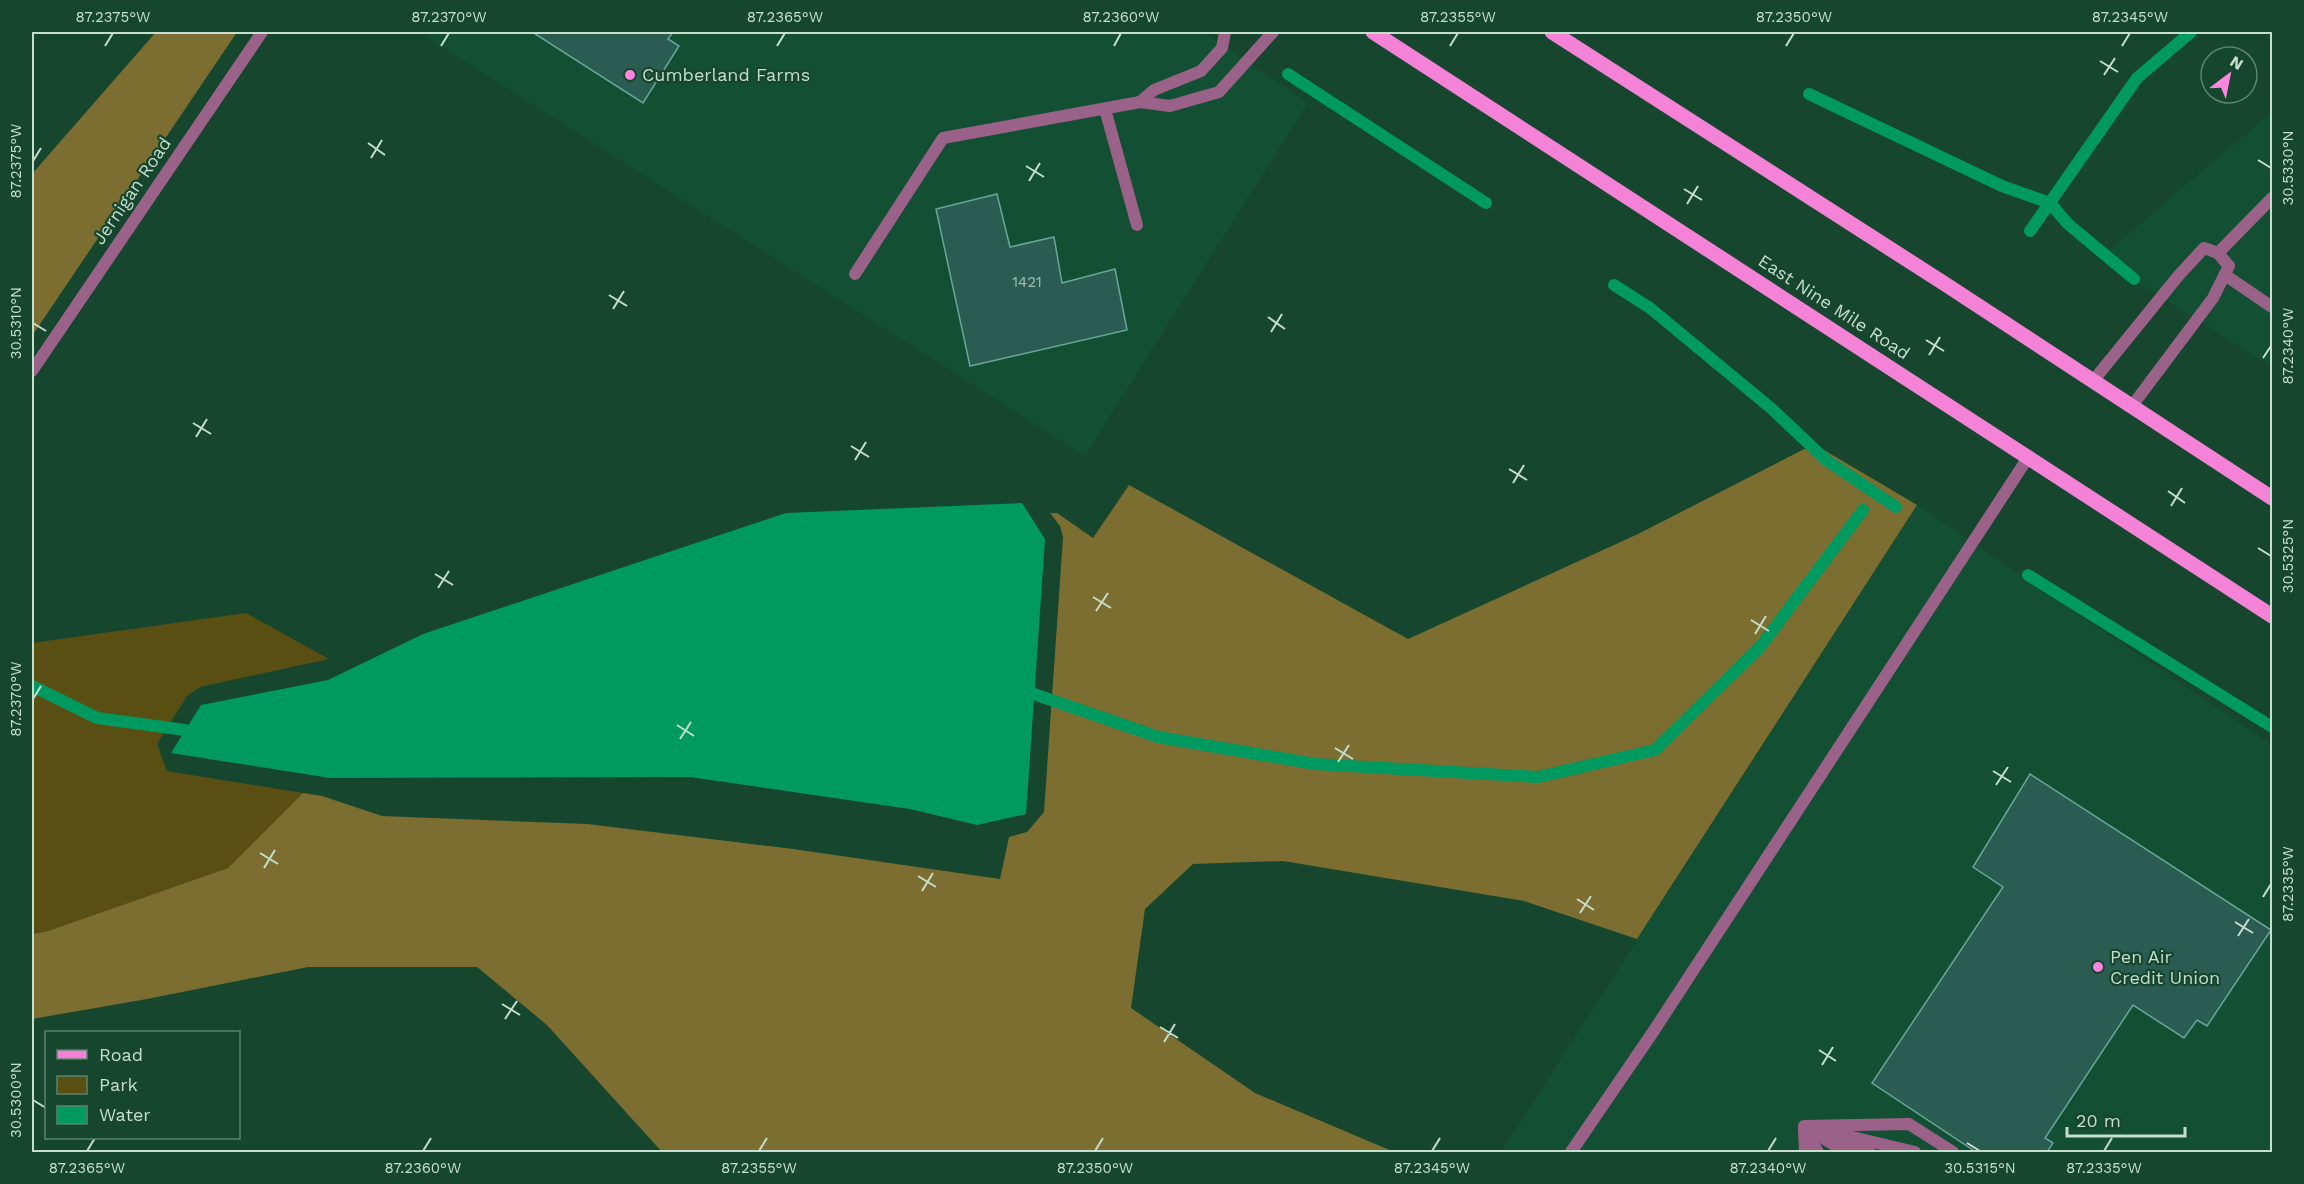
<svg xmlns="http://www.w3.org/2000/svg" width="2304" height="1184" font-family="'Work Sans',sans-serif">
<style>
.built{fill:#134f33}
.green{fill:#5a4f13}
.forest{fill:#7b6e30}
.water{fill:#009960}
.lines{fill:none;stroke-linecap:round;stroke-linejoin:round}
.stream{stroke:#009960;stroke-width:12}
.building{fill:#2b5c52;stroke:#68a698;stroke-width:1.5}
.service{stroke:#9a6289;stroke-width:12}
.tertiary{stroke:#9a6289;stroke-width:12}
.primary{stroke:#f482d6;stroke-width:15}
.ticks{fill:none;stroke:#c5dece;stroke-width:2}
.poi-dot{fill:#ff85de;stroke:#16462e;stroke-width:2}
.labels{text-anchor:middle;stroke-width:4.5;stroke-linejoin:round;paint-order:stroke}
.number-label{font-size:15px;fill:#9ebeaf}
.poi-label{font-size:18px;fill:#c5dece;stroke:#16462e;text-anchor:start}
.street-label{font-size:18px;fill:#c5dece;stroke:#16462e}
.neatline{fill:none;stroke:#c5dece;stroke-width:2}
.ticks-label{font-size:15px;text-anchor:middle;fill:#c5dece}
</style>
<rect width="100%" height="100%" fill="#16462e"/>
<!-- built -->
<g class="built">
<path d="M 419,32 L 1204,32 L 1308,103 L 1085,456 Z"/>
<path d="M 2272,112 L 2272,367 L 2100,258 Z"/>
<path d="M 1917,505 L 2272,745 L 2272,1152 L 1501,1152 Z"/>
</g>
<!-- green -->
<path class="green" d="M 246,613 L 329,659 L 200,687 L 187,696 L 157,744 L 167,771 L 303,793 L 228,868 L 48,931 L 32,934 L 32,643 Z"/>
<!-- forest -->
<g class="forest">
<path d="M 156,32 L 237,32 L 32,336 L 32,174 Z"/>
<path d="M 1814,444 L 1917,505 L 1637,939 L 1524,901 L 1283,861 L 1193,864 L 1145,909 L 1131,1008 L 1255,1093 L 1394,1152 L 662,1152 L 547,1025 L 477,967 L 308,967 L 147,999 L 32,1019 L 32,934 L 48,931 L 228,868 L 303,793 L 322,796 L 382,816 L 587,824 L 793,849 L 1000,879 L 1009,837 L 1027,832 L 1044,812 L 1063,537 L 1060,526 L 1050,513 L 1057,513 L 1093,538 L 1129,485 L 1408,639 L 1638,534 Z"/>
</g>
<!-- water -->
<path class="water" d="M 1022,503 L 1045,539 L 1026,814 L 977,825 L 910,809 L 690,777 L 330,778 L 171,753 L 201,705 L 328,680 L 423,634 L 786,513 Z"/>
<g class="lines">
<!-- stream -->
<g class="stream">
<path d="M 1288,74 L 1486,203"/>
<path d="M 1809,94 L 2002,186 L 2050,203 L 2068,224 L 2134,279"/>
<path d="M 2030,231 L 2137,78 L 2191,32"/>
<path d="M 1614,285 L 1650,308 L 1772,409 L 1826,460 L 1896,507"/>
<path d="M 2028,575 L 2272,727"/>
<path d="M 32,686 L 97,718 L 185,730"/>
<path d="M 1034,694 L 1158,737 L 1315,764 L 1538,777 L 1655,750 L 1760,647 L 1863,510"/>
</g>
</g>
<!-- building -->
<g class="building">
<path d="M 532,32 L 673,32 L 668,39 L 679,46 L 643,103 Z"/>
<path d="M 997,194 L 1010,247 L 1054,237 L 1062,283 L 1115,269 L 1127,330 L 970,366 L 936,209 Z"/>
<path d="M 2030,774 L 2271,930 L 2207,1026 L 2197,1020 L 2184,1038 L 2133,1005 L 2045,1138 L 2053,1143 L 2047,1152 L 1976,1152 L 1872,1083 L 2003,887 L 1973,867 Z"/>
</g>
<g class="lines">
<!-- service -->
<g class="service">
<path d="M 1225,32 L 1222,48 L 1201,71 L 1154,90 L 1140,102 L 1170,106 L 1219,92 L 1273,32"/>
<path d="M 1105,109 L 1137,225"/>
<path d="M 2218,253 L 2272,198"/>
<path d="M 855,274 L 943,138 L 1140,102"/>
<path d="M 2225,275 L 2272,307"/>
<path d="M 2093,381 L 2179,275 L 2204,248 L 2218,253 L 2229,266 L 2213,298 L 2132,406"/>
<path d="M 1804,1126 L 1909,1124 L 1953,1152"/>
<path d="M 1804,1127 L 1818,1152"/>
<path d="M 1804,1130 L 1805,1152"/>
<path d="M 1823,1130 L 1915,1152"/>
<path d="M 1812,1131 L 1845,1152"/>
<path d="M 1838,1140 L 1870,1152"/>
<path d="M 1571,1152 L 1653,1032 L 2029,456"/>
</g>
<!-- tertiary -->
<path class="tertiary" d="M 32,371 L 262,32"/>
<!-- primary -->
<g class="primary">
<path d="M 1373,32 L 2272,616"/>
<path d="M 1552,32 L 1945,284 L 2272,498"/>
</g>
</g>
<!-- ticks -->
<path class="ticks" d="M 105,46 L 113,33M 441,46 L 449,33M 777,46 L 785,33M 1114,46 L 1121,33M 1450,46 L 1458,33M 1786,46 L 1794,33M 2122,46 L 2130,33M 2100,61 L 2118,72M 2104,75 L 2115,58M 368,143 L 385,155M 371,158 L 382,140M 2258,160 L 2271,168M 33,161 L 41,148M 1026,166 L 1044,177M 1029,181 L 1040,163M 1684,189 L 1702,200M 1687,204 L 1698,186M 609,295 L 627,306M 613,309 L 624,291M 1268,317 L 1285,329M 33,323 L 46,331M 1271,332 L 1282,314M 1926,340 L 1944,351M 1929,355 L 1940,337M 2263,358 L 2271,346M 193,423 L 211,434M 196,437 L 207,419M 851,446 L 869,457M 855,460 L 866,442M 1509,469 L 1527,480M 1513,483 L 1524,465M 2168,491 L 2185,503M 2171,506 L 2182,488M 2258,548 L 2271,556M 435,574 L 453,585M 438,588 L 449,571M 1093,597 L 1111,608M 1096,611 L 1108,593M 1751,620 L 1769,631M 1755,634 L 1766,616M 33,699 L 41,686M 677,725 L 694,736M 680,739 L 691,722M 1335,748 L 1353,759M 1338,762 L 1349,745M 1993,771 L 2011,782M 1996,785 L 2008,767M 260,853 L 278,864M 264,868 L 275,850M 918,876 L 936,887M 922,891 L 933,873M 2263,897 L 2271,884M 1577,899 L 1594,910M 1580,913 L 1591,896M 2235,922 L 2253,933M 2238,936 L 2249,919M 502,1004 L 520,1015M 505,1019 L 517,1001M 1160,1027 L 1178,1038M 1164,1042 L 1175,1024M 1819,1050 L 1836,1061M 1822,1065 L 1833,1047M 33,1100 L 46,1108M 1967,1143 L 1980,1151M 87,1151 L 95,1138M 423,1151 L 431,1138M 759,1151 L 767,1138M 1095,1151 L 1103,1138M 1432,1151 L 1440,1138M 1768,1151 L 1776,1138M 2104,1151 L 2112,1138"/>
<!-- markers -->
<g class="poi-dot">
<circle cx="630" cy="75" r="6"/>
<circle cx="2098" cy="967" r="6"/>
</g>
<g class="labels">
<!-- number labels -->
<g class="number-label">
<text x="1027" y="287">1421</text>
</g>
<!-- poi labels -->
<g class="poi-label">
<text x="642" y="81">Cumberland Farms</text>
<text x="2110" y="963">Pen Air<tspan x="2110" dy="21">Credit Union</tspan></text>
</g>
<!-- street labels -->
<g class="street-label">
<text transform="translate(132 191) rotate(-56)" y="6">Jernigan Road</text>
<text transform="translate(1834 307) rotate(33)" y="6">East Nine Mile Road</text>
</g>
</g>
<!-- border -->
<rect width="2304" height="1184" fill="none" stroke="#16462e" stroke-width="66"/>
<!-- legend -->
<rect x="45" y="1031" width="195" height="108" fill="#16462e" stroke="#5c836e" stroke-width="1.5"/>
<rect x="57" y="1050" width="30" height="9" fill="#f482d6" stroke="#5c836e" stroke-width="1.5"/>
<text x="99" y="1061" font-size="18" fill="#c5dece">Road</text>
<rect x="57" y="1076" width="30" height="18" fill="#5a4f13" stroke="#5c836e" stroke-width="1.5"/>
<text x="99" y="1091" font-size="18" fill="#c5dece">Park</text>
<rect x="57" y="1106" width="30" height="18" fill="#009960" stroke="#5c836e" stroke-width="1.5"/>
<text x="99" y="1121" font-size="18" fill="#c5dece">Water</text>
<!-- north arrow -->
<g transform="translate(2229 75) rotate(32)"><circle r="28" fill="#16462e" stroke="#5c836e" stroke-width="1.5"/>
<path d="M0-4.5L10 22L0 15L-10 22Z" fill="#ff85de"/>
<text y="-9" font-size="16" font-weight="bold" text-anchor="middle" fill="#c5dece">N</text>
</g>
<!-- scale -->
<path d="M2067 1127v9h118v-9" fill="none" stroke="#c5dece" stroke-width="3"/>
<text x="2076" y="1127" font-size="18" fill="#c5dece" stroke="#16462e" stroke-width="4.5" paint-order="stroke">20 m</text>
<rect x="33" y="33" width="2238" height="1118" class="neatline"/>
<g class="ticks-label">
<text x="113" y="22">87.2375°W</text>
<text x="449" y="22">87.2370°W</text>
<text x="785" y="22">87.2365°W</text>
<text x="1121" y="22">87.2360°W</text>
<text x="1458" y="22">87.2355°W</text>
<text x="1794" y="22">87.2350°W</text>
<text x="2130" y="22">87.2345°W</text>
<text transform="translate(16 161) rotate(-90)" y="5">87.2375°W</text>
<text transform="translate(2288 168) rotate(-90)" y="5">30.5330°N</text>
<text transform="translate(16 323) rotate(-90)" y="5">30.5310°N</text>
<text transform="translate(2288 346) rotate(-90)" y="5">87.2340°W</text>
<text transform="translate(2288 556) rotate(-90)" y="5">30.5325°N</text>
<text transform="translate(16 699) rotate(-90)" y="5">87.2370°W</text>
<text transform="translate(2288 884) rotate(-90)" y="5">87.2335°W</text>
<text transform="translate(16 1100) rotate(-90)" y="5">30.5300°N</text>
<text x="87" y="1173">87.2365°W</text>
<text x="423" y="1173">87.2360°W</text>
<text x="759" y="1173">87.2355°W</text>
<text x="1095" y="1173">87.2350°W</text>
<text x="1432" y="1173">87.2345°W</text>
<text x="1768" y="1173">87.2340°W</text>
<text x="1980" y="1173">30.5315°N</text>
<text x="2104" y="1173">87.2335°W</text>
</g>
</svg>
